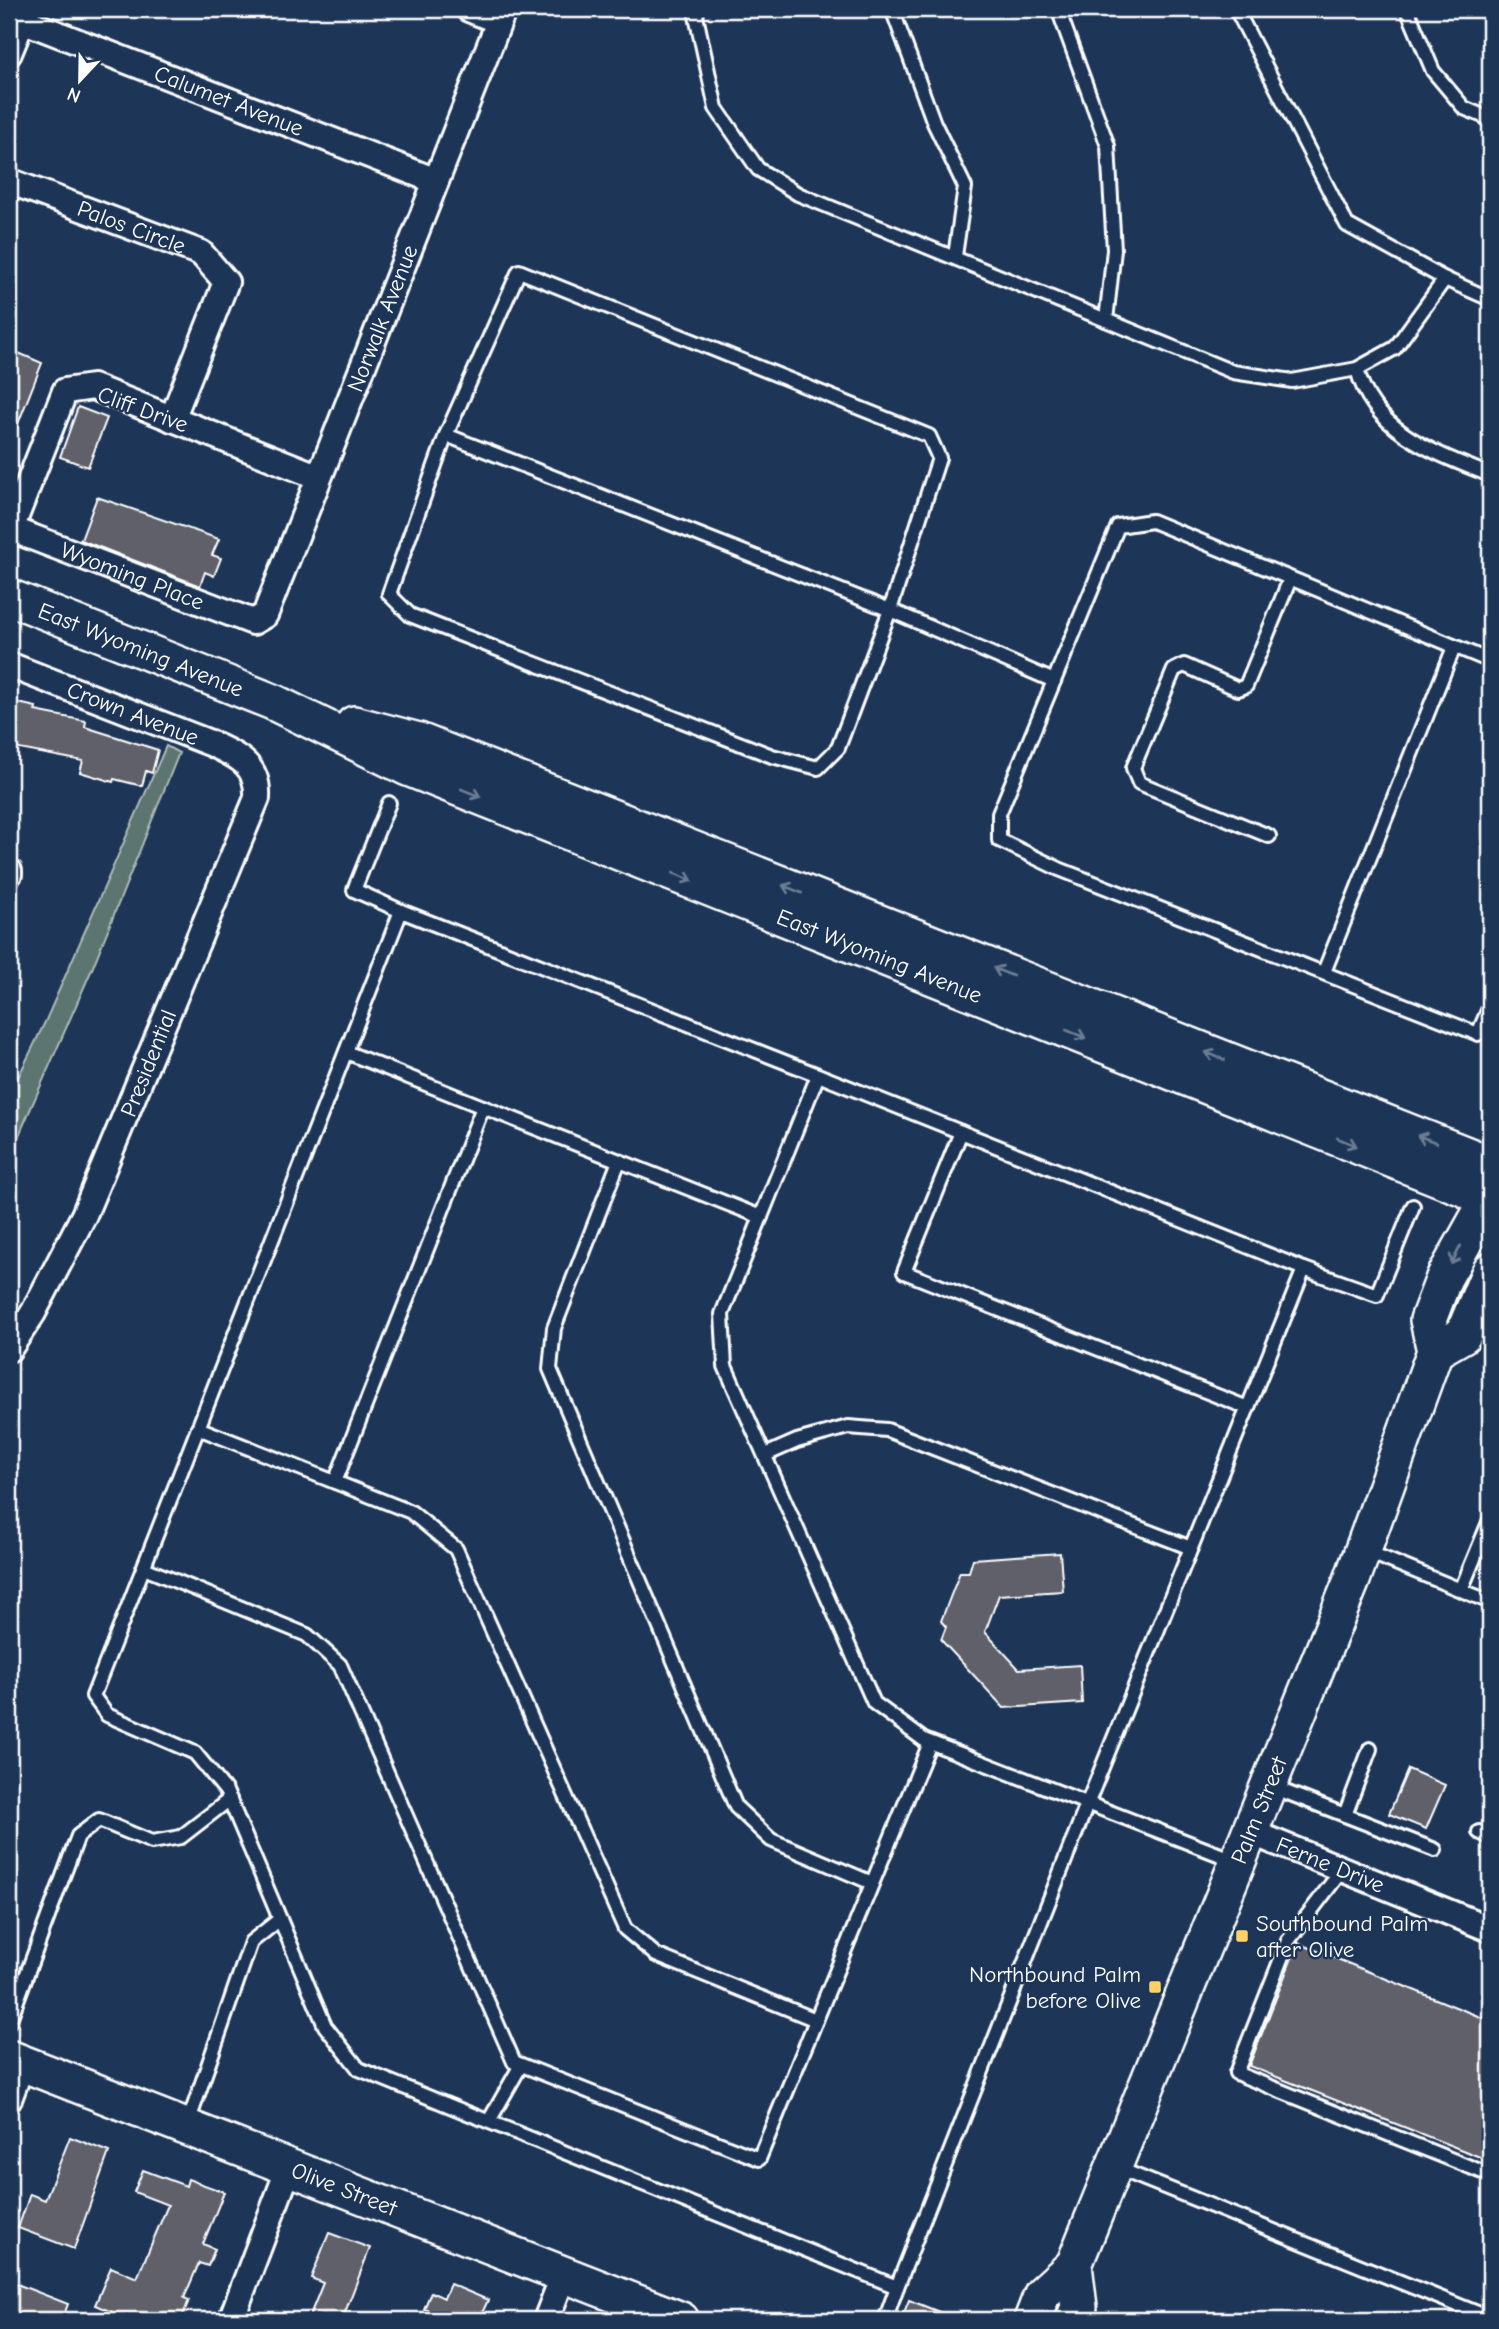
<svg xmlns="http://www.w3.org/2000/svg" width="1499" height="2329" font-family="'Comic Neue',sans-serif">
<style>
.green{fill:#5d746f;stroke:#aebab7;stroke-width:2}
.building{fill:#60606a;stroke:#fff;stroke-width:2}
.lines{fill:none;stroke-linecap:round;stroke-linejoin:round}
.lane-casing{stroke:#fff;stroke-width:18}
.street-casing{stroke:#fff;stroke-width:30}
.secondary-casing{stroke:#fff;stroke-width:40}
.lane{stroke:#1d3557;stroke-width:12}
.street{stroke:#1d3557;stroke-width:24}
.secondary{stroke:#1d3557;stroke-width:35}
.oneway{stroke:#6c7c92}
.poi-dot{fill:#ffd166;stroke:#1d3557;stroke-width:2.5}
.labels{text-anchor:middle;stroke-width:5;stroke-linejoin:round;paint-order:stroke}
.street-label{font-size:23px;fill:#fff;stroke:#1d3557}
.poi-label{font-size:23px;fill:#fff;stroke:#1d3557;text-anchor:start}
</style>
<rect width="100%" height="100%" fill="#1d3557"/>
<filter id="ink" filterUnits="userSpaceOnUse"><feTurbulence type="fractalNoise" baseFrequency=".0143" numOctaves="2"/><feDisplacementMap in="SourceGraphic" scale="14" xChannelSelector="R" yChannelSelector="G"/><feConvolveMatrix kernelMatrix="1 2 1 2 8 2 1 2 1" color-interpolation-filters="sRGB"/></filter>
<g filter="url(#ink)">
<!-- green -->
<path class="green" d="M 166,746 L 179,753 L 92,969 L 9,1158 L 9,1096 L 46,1020 Z"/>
<!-- building -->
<g class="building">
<path d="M 9,349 L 42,363 L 10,444 L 9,444 Z"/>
<path d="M 78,407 L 107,418 L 88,467 L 60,457 Z"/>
<path d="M 97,497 L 219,539 L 212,555 L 221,558 L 214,576 L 205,572 L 200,586 L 81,540 Z"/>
<path d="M 9,701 L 36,707 L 35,711 L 86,721 L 85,727 L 158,750 L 152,773 L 146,771 L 142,786 L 114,779 L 113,782 L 80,772 L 83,761 L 9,747 Z"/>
<path d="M 1060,1553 L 1063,1591 L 999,1595 L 985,1632 L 1019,1669 L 1080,1665 L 1082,1703 L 1004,1708 L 941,1640 L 946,1627 L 941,1621 L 960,1572 L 969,1572 L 973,1559 Z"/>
<path d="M 1408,1769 L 1445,1785 L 1426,1829 L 1389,1814 Z"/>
<path d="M 1298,1943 L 1490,2021 L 1490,2161 L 1249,2066 Z"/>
<path d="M 70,2137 L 109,2152 L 74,2249 L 18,2228 L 30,2194 L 45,2200 Z"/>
<path d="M 143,2170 L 186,2186 L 188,2179 L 224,2192 L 203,2244 L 215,2249 L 208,2266 L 199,2263 L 184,2298 L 189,2300 L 181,2320 L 131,2320 L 95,2305 L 111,2267 L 137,2278 L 168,2205 L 134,2192 Z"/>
<path d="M 329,2233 L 370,2248 L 342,2320 L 308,2320 L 323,2283 L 311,2278 Z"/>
<path d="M 9,2281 L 68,2304 L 62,2320 L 23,2320 L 9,2315 Z"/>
<path d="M 450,2284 L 488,2300 L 479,2320 L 451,2320 L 424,2309 L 431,2292 L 444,2298 Z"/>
<path d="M 909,2300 L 957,2319 L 957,2320 L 901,2320 Z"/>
</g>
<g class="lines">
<defs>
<g id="lane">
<path d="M 698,9 L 696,16 L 716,108 L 758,169 L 798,194 L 1233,372 L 1292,381 L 1357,369 L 1395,348 L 1445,279"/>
<path d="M 892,9 L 934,123 L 965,187 L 955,256"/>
<path d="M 1058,9 L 1108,146 L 1114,250 L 1106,320"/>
<path d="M 1236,9 L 1347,225 L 1445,279 L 1490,299"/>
<path d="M 1407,9 L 1433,71 L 1464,108 L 1490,119"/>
<path d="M 519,271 L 929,436 L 939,458 L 890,610 L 838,748 L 818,768 L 772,756 L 410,615 L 389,594 L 446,435 Z"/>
<path d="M 1357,369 C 1373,432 1435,453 1490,475"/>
<path d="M 446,435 L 890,610 L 1054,681"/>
<path d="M 1490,661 L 1152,521 L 1118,526 L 999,814 L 999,840 L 1059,869 L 1478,1034 L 1490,1006"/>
<path d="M 389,803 L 354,890 L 401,911"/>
<path d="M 1269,836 L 1139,783 L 1133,768 L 1174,670 L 1184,665 L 1238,689 L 1246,686 L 1290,579"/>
<path d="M 1324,972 L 1454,647"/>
<path d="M 346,1052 L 483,1107"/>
<path d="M 818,1075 L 401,911 L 93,1696 L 107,1715 L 195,1753 L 226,1791 L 325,2026 L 359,2069 L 897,2287 L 1088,1802 L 1304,1269 L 818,1075 L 722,1314 L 725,1366 L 874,1703 L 924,1740 L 1236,1861"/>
<path d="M 961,1132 L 904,1272 L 1248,1408"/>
<path d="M 619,1161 L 554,1328 L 550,1369 L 736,1807 L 771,1840 L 872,1883"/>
<path d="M 1304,1269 L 1377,1295 L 1413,1206"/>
<path d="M 198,1428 L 411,1512 L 456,1549 L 625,1929 L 656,1955 L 816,2020"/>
<path d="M 765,1455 L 797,1441 L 848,1427 L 887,1430 L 1191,1548"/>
<path d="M 335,1482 L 483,1107 L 761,1217"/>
<path d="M 1366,1551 L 1490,1602"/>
<path d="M 144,1568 L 307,1635 L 340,1665 L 514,2062 L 759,2159 L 930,1743"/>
<path d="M 1461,1590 L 1490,1520"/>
<path d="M 1270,1786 L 1435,1850"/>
<path d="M 1345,1815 L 1370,1749"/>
<path d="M 1479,1832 L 1490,1837"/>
<path d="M 1342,1870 L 1288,1941 L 1236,2073 L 1490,2175"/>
<path d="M 9,2022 L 78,1836 L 99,1820 L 152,1842 L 181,1837 L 230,1799"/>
<path d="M 489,2121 L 521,2065"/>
<path d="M 187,2126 L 251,1942 L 280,1919"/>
<path d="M 1117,2168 L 1490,2318"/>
<path d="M 885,2320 L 897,2287"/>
</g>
<g id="street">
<path d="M 469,9 L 499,21"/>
<path id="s1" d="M 22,20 L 436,181"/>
<path d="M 9,53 L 27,9"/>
<path id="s2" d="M 9,181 L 201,253 L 226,282 L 172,419"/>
<path id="s3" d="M 319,477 L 93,387 L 65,391 L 11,529 L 253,622 L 265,615 L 504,9"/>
<path id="s4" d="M 9,665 L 210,743 C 237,756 259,764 257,798 L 84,1215 L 33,1313 L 9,1349"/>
<path d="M 9,871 L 9,874"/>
<path id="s5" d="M 1248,1831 L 1490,1929"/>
<path d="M 9,2099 L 22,2064"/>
<path d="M 231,2320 L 290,2165"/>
<path d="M 546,2320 L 564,2274"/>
</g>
<g id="secondary">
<path id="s6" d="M 9,597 L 273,702 L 408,768 L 1466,1189 L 1490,1203"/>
<path d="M 354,724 L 419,741 L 1490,1164"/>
<path d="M 1435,1351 L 1463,1335 L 1490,1271"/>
<path id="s7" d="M 9,2058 L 681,2320"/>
<path d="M 1074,2265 L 1079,2307 L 1074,2320"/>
<path id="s8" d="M 1032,2320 L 1042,2294 L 1074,2265 L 1352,1580 L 1435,1351 L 1428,1320 L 1444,1278 L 1490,1196"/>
</g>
</defs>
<!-- lane casing -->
<use href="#lane" class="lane-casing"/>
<!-- street casing -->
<use href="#street" class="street-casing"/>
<!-- secondary casing -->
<use href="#secondary" class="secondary-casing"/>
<!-- lane -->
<use href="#lane" class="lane"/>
<!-- street -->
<use href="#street" class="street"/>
<!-- secondary -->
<use href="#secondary" class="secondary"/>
</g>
<!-- one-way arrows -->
<defs><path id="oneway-shaft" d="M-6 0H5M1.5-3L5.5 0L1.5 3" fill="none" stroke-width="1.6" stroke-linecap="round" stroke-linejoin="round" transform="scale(1.75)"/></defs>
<g class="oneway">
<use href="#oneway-shaft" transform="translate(471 793) rotate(22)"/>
<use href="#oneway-shaft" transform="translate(683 877) rotate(22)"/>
<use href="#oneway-shaft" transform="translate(792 889) rotate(-158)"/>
<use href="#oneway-shaft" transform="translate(1003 972) rotate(-158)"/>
<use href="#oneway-shaft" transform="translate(1076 1034) rotate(22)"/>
<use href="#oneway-shaft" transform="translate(1215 1056) rotate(-158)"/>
<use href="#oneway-shaft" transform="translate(1427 1139) rotate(-159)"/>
<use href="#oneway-shaft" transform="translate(1347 1142) rotate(22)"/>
<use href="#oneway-shaft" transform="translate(1456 1255) rotate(117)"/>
</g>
</g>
<!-- markers -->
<g class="poi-dot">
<rect x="1235" y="1929" width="14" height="14" rx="3.5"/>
<rect x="1148" y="1980" width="14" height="14" rx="3.5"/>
</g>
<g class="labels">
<!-- street labels -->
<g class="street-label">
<text dy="8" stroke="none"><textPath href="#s1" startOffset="222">Calumet Avenue</textPath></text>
<text dy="8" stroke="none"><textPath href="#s2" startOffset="131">Palos Circle</textPath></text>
<text dy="8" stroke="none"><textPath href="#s3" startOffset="1012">Norwalk Avenue</textPath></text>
<text transform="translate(143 409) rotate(20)" y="8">Cliff Drive</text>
<text dy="8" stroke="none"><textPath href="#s3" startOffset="550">Wyoming Place</textPath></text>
<text dy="8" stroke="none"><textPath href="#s6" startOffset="142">East Wyoming Avenue</textPath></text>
<text dy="8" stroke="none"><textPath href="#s4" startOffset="133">Crown Avenue</textPath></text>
<text dy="8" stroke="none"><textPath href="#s6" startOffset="942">East Wyoming Avenue</textPath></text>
<text transform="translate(148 1063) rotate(-68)" y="8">Presidential</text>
<text dy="8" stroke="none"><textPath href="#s8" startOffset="562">Palm Street</textPath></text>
<text dy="8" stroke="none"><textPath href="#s5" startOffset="89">Ferne Drive</textPath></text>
<text dy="8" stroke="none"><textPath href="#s7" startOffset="360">Olive Street</textPath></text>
</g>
<!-- poi labels -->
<g class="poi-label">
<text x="1256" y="1931">Southbound Palm<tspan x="1256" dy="26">after Olive</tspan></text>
<text x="1141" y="1982" text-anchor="end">Northbound Palm<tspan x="1141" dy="26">before Olive</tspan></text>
</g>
</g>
<!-- margin -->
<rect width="1499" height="2329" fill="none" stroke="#1d3557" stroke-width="35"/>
<rect x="18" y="18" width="1464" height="2294" fill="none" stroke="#fff" stroke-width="2.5" filter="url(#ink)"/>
<!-- north arrow -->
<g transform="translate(80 80) rotate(202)" stroke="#1d3557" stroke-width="5" paint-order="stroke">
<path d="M0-5L12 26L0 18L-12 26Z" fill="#ffffff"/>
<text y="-10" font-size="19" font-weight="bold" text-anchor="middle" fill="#ffffff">N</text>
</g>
</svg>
